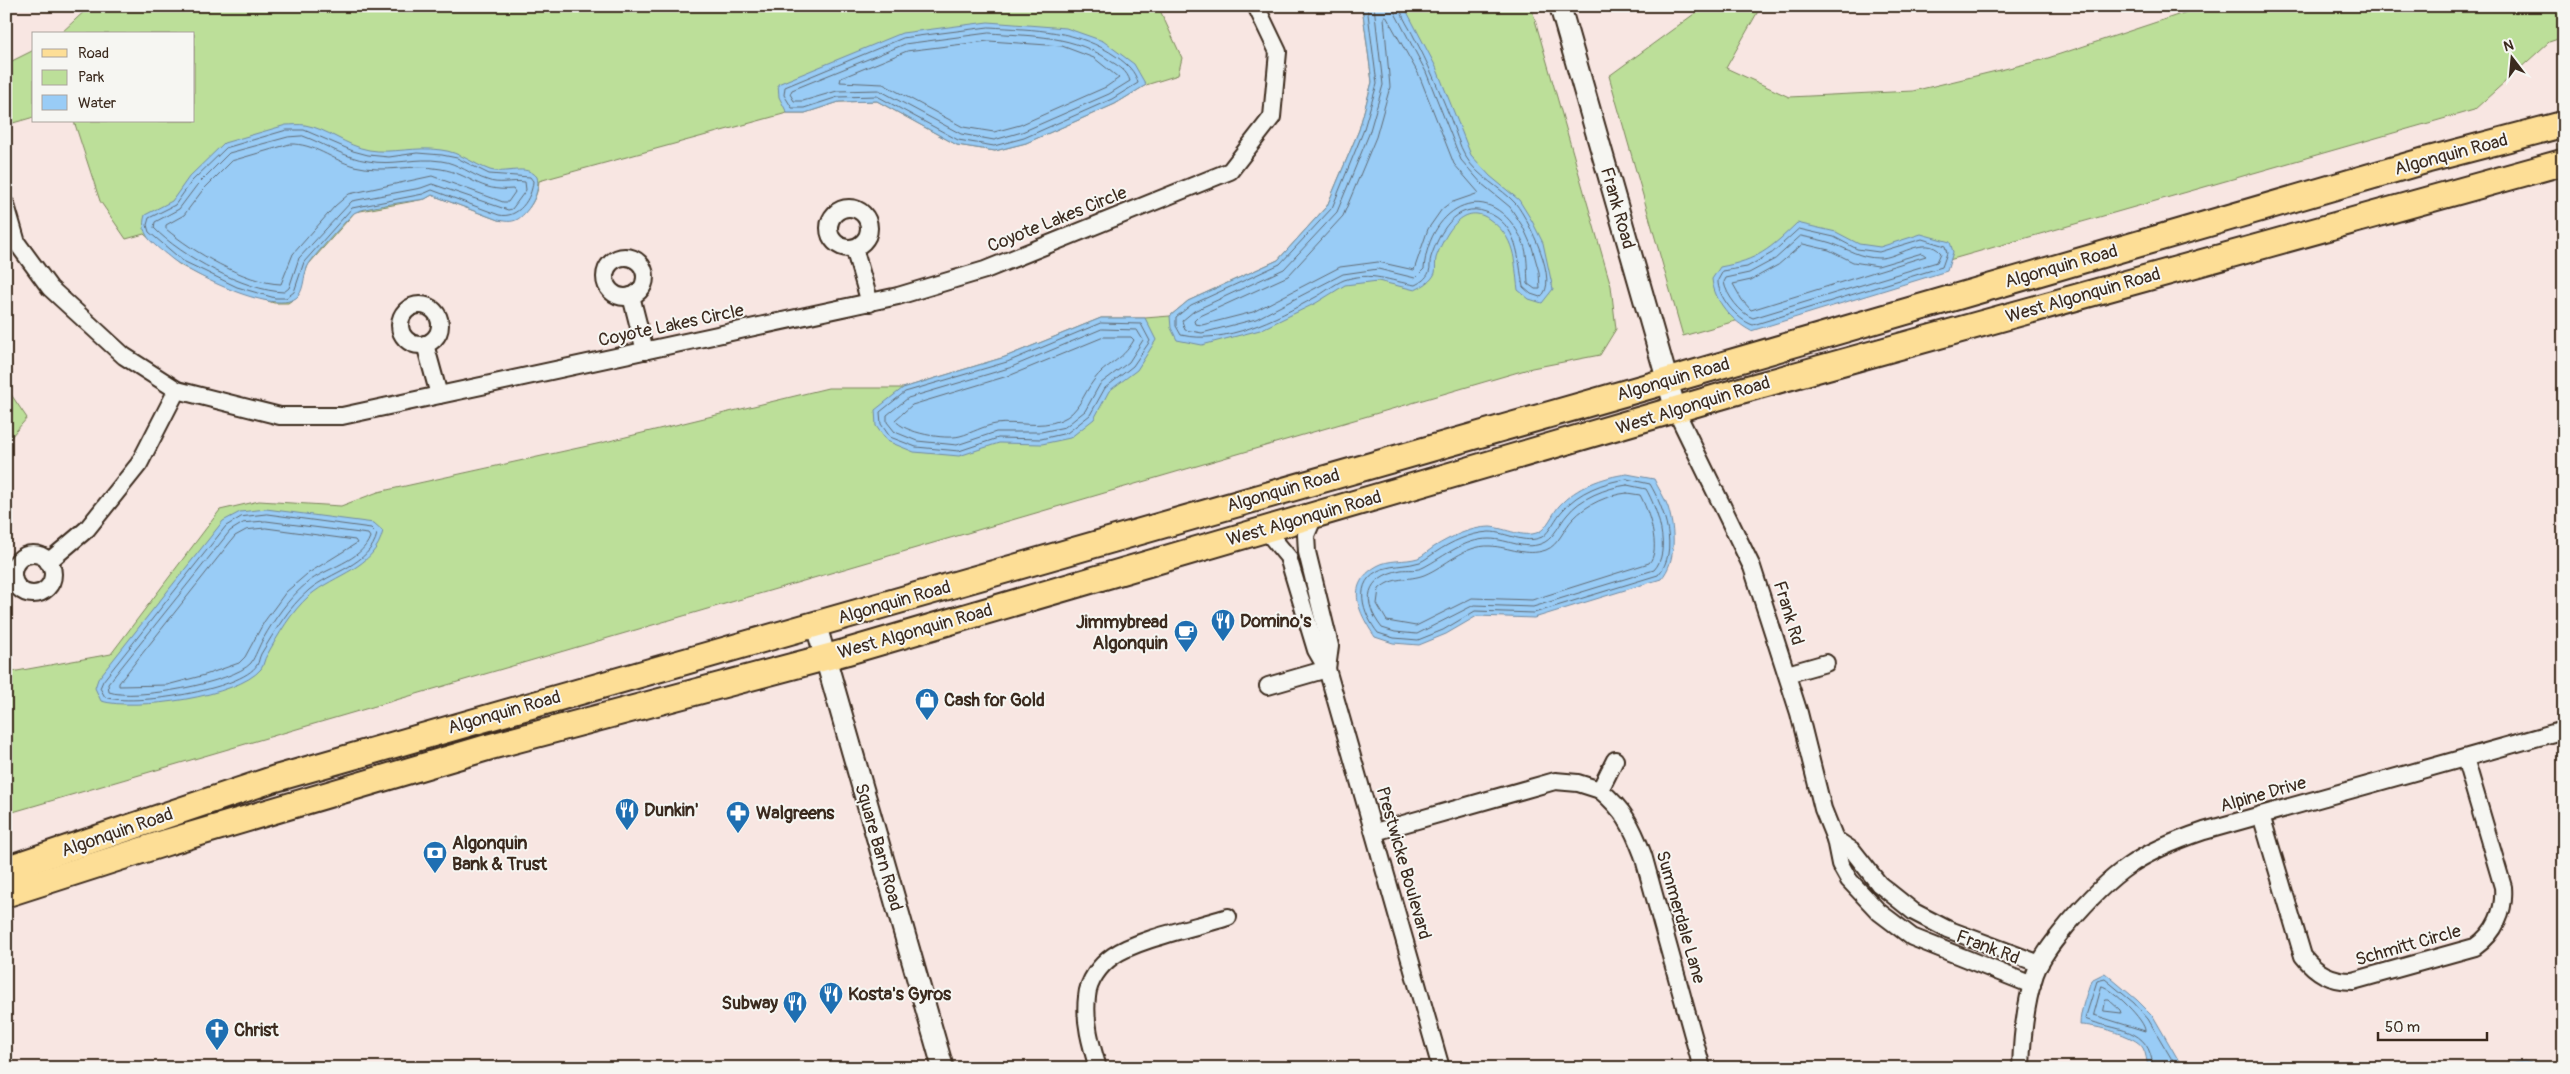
<svg xmlns="http://www.w3.org/2000/svg" width="2570" height="1074" font-family="Pangolin,sans-serif">
<style>
.green{fill:#bcdf99;stroke:#7c845c}
.water{fill:#99ccf6;stroke:#738ba0}
.lines{fill:none;stroke-linecap:round;stroke-linejoin:round}
.shore{stroke:#616b74;stroke-width:1}
.minor-casing{stroke:#3b2a1e;stroke-width:20}
.tertiary-casing{stroke:#3b2a1e;stroke-width:24}
.primary-casing{stroke:#3b2a1e;stroke-width:29}
.minor{stroke:#f6f6f2;stroke-width:16}
.tertiary{stroke:#f6f6f2;stroke-width:20}
.primary{stroke:#fdde96;stroke-width:25}
.labels{text-anchor:middle;stroke-width:4;stroke-linejoin:round;paint-order:stroke}
.street-label{font-size:18px;fill:#3b2a1e;stroke:#f6f6f2}
.poi-label{font-size:18px;font-weight:bold;fill:#3b2a1e;stroke:#f6f6f2;text-anchor:start}
</style>
<rect width="100%" height="100%" fill="#f8e6e2"/>
<filter id="ink" filterUnits="userSpaceOnUse"><feTurbulence type="fractalNoise" baseFrequency=".02" numOctaves="2"/><feDisplacementMap in="SourceGraphic" scale="10" xChannelSelector="R" yChannelSelector="G"/><feConvolveMatrix kernelMatrix="1 2 1 2 8 2 1 2 1" color-interpolation-filters="sRGB"/></filter>
<g filter="url(#ink)">
<!-- green -->
<g class="green">
<path d="M 90,6 L 1158,6 L 1182,58 L 1178,75 L 1146,85 L 1115,104 L 1026,143 L 995,151 L 957,145 L 877,101 L 839,102 L 805,113 L 787,113 L 539,181 C 537,203 522,224 498,220 L 432,195 L 425,199 L 355,212 L 308,265 L 298,296 L 288,303 L 274,303 L 236,291 L 201,276 L 180,265 L 144,234 L 126,239 L 100,201 L 74,121 L 194,121 L 194,34 L 60,34 Z"/>
<path d="M 1362,6 L 1531,6 L 1611,286 L 1616,329 L 1600,355 L 1532,368 L 6,814 L 6,673 L 111,654 L 220,510 L 259,501 L 341,506 L 378,492 L 601,443 L 828,388 L 903,388 L 1005,357 L 1101,318 L 1145,318 L 1170,316 L 1188,301 L 1278,260 L 1327,206 L 1359,130 L 1372,82 Z"/>
<path d="M 1705,6 L 1761,6 L 1726,68 L 1789,97 L 1913,91 L 2042,60 L 2205,6 L 2564,6 L 2564,37 L 2549,42 L 2474,110 L 1683,336 L 1609,76 Z"/>
<path d="M 34,50 L 34,117 L 6,125 L 6,64 Z"/>
<path d="M 6,387 L 27,418 L 6,443 Z"/>
</g>
<!-- water -->
<g class="water">
<path d="M 1362,6 L 1404,6 L 1436,67 L 1471,155 L 1490,176 L 1519,200 L 1532,221 L 1543,243 L 1553,289 L 1542,303 L 1529,299 L 1518,290 C 1514,259 1516,238 1489,219 C 1462,200 1443,238 1436,258 C 1435,262 1436,268 1435,273 C 1431,282 1423,286 1415,290 L 1378,281 L 1345,285 L 1316,303 L 1260,330 L 1202,345 L 1177,340 L 1171,328 L 1170,316 L 1188,301 L 1278,260 L 1327,206 L 1359,130 L 1372,82 Z"/>
<path d="M 988,22 L 1066,28 L 1103,41 L 1134,64 L 1146,85 L 1115,104 L 1026,143 L 995,151 L 957,145 L 877,101 L 839,102 L 805,113 L 787,113 L 779,97 L 778,84 L 902,33 Z"/>
<path d="M 286,125 C 292,125 299,124 305,125 C 328,129 346,146 369,150 C 392,154 416,146 441,150 C 460,152 473,164 490,170 C 506,175 526,163 537,177 C 541,191 530,211 518,219 C 511,223 504,221 498,220 L 432,195 L 425,199 C 412,201 363,207 354,213 C 349,217 312,258 309,264 C 303,273 305,288 298,296 C 279,318 191,274 172,259 C 157,246 138,237 145,215 L 172,201 L 189,177 L 224,143 Z"/>
<path d="M 1797,223 L 1836,232 L 1859,244 L 1880,247 L 1921,234 L 1950,242 L 1953,252 L 1947,271 L 1751,331 C 1732,321 1714,301 1712,279 L 1720,267 C 1758,260 1770,249 1797,223 Z"/>
<path d="M 1101,318 L 1145,318 L 1156,340 L 1137,370 L 1109,391 L 1094,419 L 1070,438 L 1042,444 L 999,443 L 959,456 L 914,452 L 887,441 L 876,426 L 875,410 L 903,388 L 1005,357 Z"/>
<path d="M 1627,474 L 1654,479 C 1658,488 1665,498 1668,507 C 1675,530 1677,561 1661,579 L 1534,618 L 1477,616 L 1446,634 L 1419,645 L 1393,643 L 1375,637 C 1359,613 1344,585 1377,566 C 1389,559 1405,562 1418,558 C 1423,556 1429,550 1434,547 C 1450,537 1471,527 1490,527 C 1506,528 1523,539 1539,532 C 1547,528 1553,513 1559,506 C 1576,487 1603,477 1627,474 Z"/>
<path d="M 266,509 L 374,523 L 383,531 C 374,569 336,573 309,596 C 291,612 279,634 267,655 C 264,659 264,665 261,669 C 238,697 135,711 101,701 L 95,688 L 98,679 L 223,521 L 240,512 Z"/>
<path d="M 2105,973 L 2137,1000 L 2153,1016 L 2183,1068 L 2148,1068 C 2147,1062 2146,1053 2143,1048 C 2136,1035 2094,1025 2080,1025 C 2080,1010 2087,994 2091,980 Z"/>
<path d="M 2564,1057 L 2564,1068 L 2488,1068 L 2524,1061 L 2541,1066 L 2560,1061 Z"/>
</g>
<g class="lines">
<!-- shore -->
<g class="shore">
<path d="M 1367,6 L 1377,84 L 1363,132 L 1332,208 L 1280,264 L 1191,305 L 1176,317 L 1176,326 L 1181,335 C 1225,345 1276,319 1314,298 C 1324,293 1334,284 1344,280 C 1372,271 1389,281 1415,285 C 1421,282 1426,279 1429,272 C 1431,267 1429,262 1431,257 C 1439,233 1456,201 1486,212 C 1519,224 1518,259 1523,287 L 1531,294 L 1540,297 C 1561,284 1528,219 1516,204 C 1501,187 1477,177 1466,157 C 1459,145 1455,130 1450,117 C 1439,90 1428,63 1414,37 C 1410,28 1401,17 1400,6"/>
<path d="M 1374,6 L 1383,85 L 1369,134 L 1337,212 L 1284,269 L 1194,311 L 1182,321 L 1185,330 L 1202,333 L 1256,319 L 1343,274 L 1378,269 L 1415,278 L 1424,269 C 1429,205 1491,173 1523,242 C 1528,254 1527,271 1528,284 L 1535,289 L 1540,289 L 1539,272 L 1532,247 L 1523,227 L 1510,207 L 1482,184 L 1461,160 L 1426,72 L 1395,13 L 1393,6"/>
<path d="M 1386,16 L 1419,75 L 1454,164 L 1479,193 L 1450,203 L 1442,209 L 1428,229 L 1414,270 L 1378,262 L 1340,267 L 1253,312 L 1202,325 L 1195,324 L 1194,321 L 1198,317 L 1288,276 L 1343,216 L 1376,137 L 1390,87 L 1384,18 Z"/>
<path d="M 989,27 C 1036,30 1077,29 1117,57 C 1127,64 1135,71 1138,83 L 1112,99 L 1024,138 L 994,146 L 958,140 L 877,96 L 838,97 L 804,108 L 792,108 L 784,95 L 785,87 L 903,38 Z"/>
<path d="M 989,33 C 1032,36 1075,35 1112,62 C 1120,67 1127,71 1130,81 L 1109,94 L 1022,132 L 994,140 L 961,134 L 879,90 L 837,91 L 803,101 L 794,101 L 790,94 L 792,90 L 905,44 Z"/>
<path d="M 989,41 L 1062,46 L 1094,58 L 1119,78 L 1106,87 L 1020,125 L 994,132 L 963,127 L 883,84 L 840,82 L 841,78 L 907,51 Z"/>
<path d="M 287,130 L 304,130 L 353,151 L 368,155 L 389,157 L 417,153 L 442,155 L 457,158 L 489,174 L 530,177 L 533,181 C 532,199 518,219 499,215 L 432,190 L 423,194 L 352,208 L 304,262 L 294,292 L 286,298 L 275,298 L 237,287 L 204,271 L 183,261 L 149,232 L 147,225 L 149,218 L 175,205 L 192,181 L 226,148 Z"/>
<path d="M 303,136 C 325,144 345,158 368,161 C 392,166 416,157 441,161 C 458,163 471,175 487,180 C 499,185 512,180 525,182 L 526,190 L 512,209 L 508,210 L 432,184 L 421,188 L 352,201 L 299,258 L 289,288 L 284,292 C 245,291 181,256 154,228 L 155,222 L 179,209 L 197,185 L 229,153 L 288,137 Z"/>
<path d="M 290,144 C 314,143 332,160 354,166 C 387,174 410,163 441,169 C 471,174 478,192 513,189 L 515,192 L 508,202 L 503,202 L 432,176 L 349,194 L 335,206 L 293,254 L 281,284 C 245,283 192,251 166,229 L 166,225 L 184,215 L 202,191 L 232,161 Z"/>
<path d="M 1799,229 L 1834,237 L 1857,249 L 1879,252 L 1922,239 L 1945,246 L 1947,253 L 1942,267 L 1753,325 C 1737,320 1717,296 1718,280 L 1723,271 L 1747,267 L 1772,253 Z"/>
<path d="M 1801,236 C 1811,238 1822,240 1831,243 C 1848,249 1860,258 1879,258 C 1897,259 1925,234 1941,253 L 1937,262 L 1753,318 C 1741,314 1726,295 1724,282 L 1726,278 L 1749,273 L 1775,259 Z"/>
<path d="M 1803,244 L 1829,250 L 1853,262 L 1878,266 L 1922,253 L 1926,256 L 1751,310 L 1742,300 L 1733,284 L 1751,280 L 1778,265 Z"/>
<path d="M 1101,323 L 1141,324 L 1150,341 L 1133,366 L 1105,388 L 1090,415 L 1067,433 L 1041,439 L 998,438 L 959,451 L 916,447 L 890,437 L 881,424 L 880,412 L 905,392 L 1007,362 Z"/>
<path d="M 1102,329 L 1137,330 L 1143,340 L 1129,362 L 1100,384 L 1085,411 L 1065,427 L 1041,432 L 996,432 L 957,445 L 917,441 L 895,432 L 887,422 L 887,415 L 908,398 L 1009,368 Z"/>
<path d="M 1104,337 L 1131,337 L 1134,340 C 1121,363 1106,363 1094,380 C 1083,394 1079,413 1061,420 C 1039,429 1017,421 996,424 C 983,426 972,433 960,436 C 945,440 904,433 895,420 L 912,405 L 1011,375 Z"/>
<path d="M 1627,479 L 1650,484 C 1664,508 1680,551 1658,575 L 1534,613 L 1475,611 L 1443,630 L 1418,640 L 1394,638 L 1378,633 C 1363,614 1351,581 1382,569 C 1394,565 1408,566 1420,562 C 1425,560 1431,555 1436,552 C 1451,542 1470,533 1489,532 C 1507,532 1524,545 1542,537 C 1550,532 1556,517 1563,510 C 1578,492 1604,482 1627,479 Z"/>
<path d="M 1627,485 L 1646,489 C 1657,508 1672,551 1654,570 L 1533,607 L 1474,605 L 1417,634 L 1395,632 L 1382,628 C 1361,601 1365,577 1401,570 C 1408,569 1417,571 1424,567 C 1445,556 1464,539 1489,539 C 1509,539 1526,552 1545,542 C 1554,537 1560,523 1567,515 C 1580,498 1606,488 1627,485 Z"/>
<path d="M 1627,493 L 1640,495 C 1648,509 1662,550 1649,563 L 1532,600 L 1472,598 L 1416,626 L 1387,621 L 1377,604 L 1379,589 C 1393,576 1408,581 1424,575 C 1446,566 1464,545 1490,546 C 1510,547 1525,557 1546,550 C 1559,545 1564,528 1573,519 C 1587,504 1608,495 1627,493 Z"/>
<path d="M 267,514 L 371,528 L 377,534 C 370,565 330,572 309,590 C 288,608 275,631 261,654 C 259,658 259,662 257,665 C 242,690 132,707 105,697 L 100,688 L 103,681 L 226,526 L 241,517 Z"/>
<path d="M 266,521 L 368,534 L 370,537 C 362,561 325,568 307,583 C 288,599 275,618 263,639 C 259,646 255,657 251,663 C 233,683 134,701 109,692 L 108,684 L 230,531 L 243,523 Z"/>
<path d="M 266,528 L 355,540 L 357,543 L 307,574 L 286,592 L 264,622 L 245,657 L 239,663 L 205,675 L 167,685 L 119,686 L 119,683 L 235,536 L 246,530 Z"/>
<path d="M 2102,986 C 2112,988 2146,1021 2145,1031 L 2094,1015 Z"/>
<path d="M 2106,1000 L 2109,1000 L 2120,1010 L 2121,1013 L 2104,1011 Z"/>
<path d="M 2153,1068 C 2150,1025 2116,1032 2085,1019 L 2097,981 L 2105,979 L 2134,1003 L 2148,1019 L 2177,1068"/>
</g>
<defs>
<g id="minor">
<path d="M 6,205 L 17,243 L 50,288 L 124,356 L 177,390 L 280,416 L 342,416 L 898,296 L 985,270 L 1230,171 L 1272,117 L 1278,52 L 1256,6"/>
<circle cx="849" cy="228" r="20"/>
<path d="M 854,248 L 870,303"/>
<circle cx="625" cy="277" r="20"/>
<path d="M 631,296 L 645,351"/>
<circle cx="420" cy="325" r="20"/>
<path d="M 425,344 L 439,395"/>
<path d="M 1676,411 L 1752,567 L 1799,713 L 1823,809 L 1835,839 L 1840,864 L 1849,880 L 1879,912 L 1912,937 L 2032,985"/>
<path d="M 1322,514 L 1313,519 L 1306,535 L 1307,552 L 1330,646 L 1327,669"/>
<path d="M 1265,529 L 1288,557 L 1316,650 L 1327,669 L 1441,1068"/>
<circle cx="33" cy="574" r="20"/>
<path d="M 48,562 L 87,529 L 139,464 L 177,390"/>
<path d="M 1787,674 L 1826,663"/>
<path d="M 1268,686 L 1327,669"/>
<path d="M 1615,760 L 1600,790 C 1624,810 1632,826 1643,855 L 1702,1068"/>
<path d="M 2261,815 L 2303,956 C 2316,973 2331,981 2353,981 L 2475,947 C 2495,933 2505,911 2503,887 L 2465,758"/>
<path d="M 1375,832 L 1555,781 L 1578,783 L 1600,790"/>
<path d="M 1835,839 L 1853,851 L 1879,884 L 1914,912 L 1947,929 L 2040,964"/>
<path d="M 1098,1068 C 1091,1045 1084,1021 1087,997 C 1088,981 1100,965 1113,956 C 1137,939 1197,927 1228,917"/>
<path d="M 2021,1068 C 2022,1036 2025,1004 2035,974 C 2042,955 2056,939 2068,924 C 2113,871 2139,853 2204,831 L 2564,730"/>
</g>
<g id="tertiary">
<path d="M 1560,6 L 1676,411"/>
<path d="M 816,625 L 943,1068"/>
</g>
<g id="primary">
<path d="M 6,869 L 274,779 L 1667,381 L 2427,160 L 2564,124"/>
<path d="M 6,894 L 168,842 L 489,747 L 846,652 L 1739,391 L 2564,162"/>
</g>
</defs>
<!-- minor casing -->
<use href="#minor" class="minor-casing"/>
<!-- tertiary casing -->
<use href="#tertiary" class="tertiary-casing"/>
<!-- primary casing -->
<use href="#primary" class="primary-casing"/>
<!-- minor -->
<use href="#minor" class="minor"/>
<!-- tertiary -->
<use href="#tertiary" class="tertiary"/>
<!-- primary -->
<use href="#primary" class="primary"/>
</g>
</g>
<!-- icons -->
<defs>
<symbol id="restaurant-pin" viewBox="-11 -11 22 30"><path d="M0 17L-7.5 6A9.5 9.5 0 1 1 7.5 6Z" fill="#1f6fb2" stroke="#f6f6f2"/><path d="M-5-6h1v4h1v-4h1v4h1v-4h1v5L-1.5 .5V6h-2V.5L-5-1ZM5-6V6H3V1.5H1.5Q1.5-4 5-6Z" fill="#fff"/></symbol>
<symbol id="cafe-pin" viewBox="-11 -11 22 30"><path d="M0 17L-7.5 6A9.5 9.5 0 1 1 7.5 6Z" fill="#1f6fb2" stroke="#f6f6f2"/><path d="M-5.5-4.5H6V0H3Q3 3.5 0 3.5H-2.5Q-5.5 3.5-5.5 0ZM3-3.2v2h1.7v-2ZM-6 4.5H4V6H-6Z" fill="#fff"/></symbol>
<symbol id="shop-pin" viewBox="-11 -11 22 30"><path d="M0 17L-7.5 6A9.5 9.5 0 1 1 7.5 6Z" fill="#1f6fb2" stroke="#f6f6f2"/><path d="M-5-2.5h2.3a2.7 3.5 0 0 1 5.4 0H5L5.5 6h-11ZM-1.5-2.5h3a1.5 2.3 0 0 0-3 0Z" fill="#fff"/></symbol>
<symbol id="pharmacy-pin" viewBox="-11 -11 22 30"><path d="M0 17L-7.5 6A9.5 9.5 0 1 1 7.5 6Z" fill="#1f6fb2" stroke="#f6f6f2"/><path d="M-2-6h4v4h4v4h-4v4h-4v-4h-4v-4h4Z" fill="#fff"/></symbol>
<symbol id="bank-pin" viewBox="-11 -11 22 30"><path d="M0 17L-7.5 6A9.5 9.5 0 1 1 7.5 6Z" fill="#1f6fb2" stroke="#f6f6f2"/><path d="M-6-4H6V4H-6ZM0-2.3a2.3 2.3 0 1 0 0 4.6a2.3 2.3 0 1 0 0-4.6Z" fill="#fff"/></symbol>
<symbol id="church-pin" viewBox="-11 -11 22 30"><path d="M0 17L-7.5 6A9.5 9.5 0 1 1 7.5 6Z" fill="#1f6fb2" stroke="#f6f6f2"/><path d="M-1.2-6h2.4v3.5h3.3v2.4h-3.3V6h-2.4V-.1h-3.3v-2.4h3.3Z" fill="#fff"/></symbol>
</defs>
<g fill-rule="evenodd">
<use href="#restaurant-pin" x="1209" y="607" width="28" height="38"/>
<use href="#cafe-pin" x="1172" y="618" width="28" height="38"/>
<use href="#shop-pin" x="913" y="686" width="28" height="38"/>
<use href="#restaurant-pin" x="613" y="796" width="28" height="38"/>
<use href="#pharmacy-pin" x="724" y="799" width="28" height="38"/>
<use href="#bank-pin" x="421" y="839" width="28" height="38"/>
<use href="#restaurant-pin" x="817" y="980" width="28" height="38"/>
<use href="#restaurant-pin" x="781" y="989" width="28" height="38"/>
<use href="#church-pin" x="203" y="1016" width="28" height="38"/>
</g>
<g class="labels">
<!-- street labels -->
<g class="street-label">
<text transform="translate(2451 154) rotate(-15)" y="6">Algonquin Road</text>
<text transform="translate(1618 208) rotate(74)" y="6">Frank Road</text>
<text transform="translate(1057 219) rotate(-22)" y="6">Coyote Lakes Circle</text>
<text transform="translate(2061 266) rotate(-16)" y="6">Algonquin Road</text>
<text transform="translate(2083 295) rotate(-16)" y="6">West Algonquin Road</text>
<text transform="translate(671 325) rotate(-12)" y="6">Coyote Lakes Circle</text>
<text transform="translate(1673 379) rotate(-16)" y="6">Algonquin Road</text>
<text transform="translate(1693 405) rotate(-17)" y="6">West Algonquin Road</text>
<text transform="translate(1283 490) rotate(-16)" y="6">Algonquin Road</text>
<text transform="translate(1304 518) rotate(-16)" y="6">West Algonquin Road</text>
<text transform="translate(894 602) rotate(-16)" y="6">Algonquin Road</text>
<text transform="translate(1789 613) rotate(73)" y="6">Frank Rd</text>
<text transform="translate(915 631) rotate(-16)" y="6">West Algonquin Road</text>
<text transform="translate(504 712) rotate(-16)" y="6">Algonquin Road</text>
<text transform="translate(2263 794) rotate(-16)" y="6">Alpine Drive</text>
<text transform="translate(117 832) rotate(-19)" y="6">Algonquin Road</text>
<text transform="translate(879 847) rotate(74)" y="6">Square Barn Road</text>
<text transform="translate(1404 863) rotate(74)" y="6">Prestwicke Boulevard</text>
<text transform="translate(1681 917) rotate(74)" y="6">Summerdale Lane</text>
<text transform="translate(2408 945) rotate(-16)" y="6">Schmitt Circle</text>
<text transform="translate(1988 947) rotate(21)" y="6">Frank Rd</text>
</g>
<!-- poi labels -->
<g class="poi-label">
<text x="1240" y="627">Domino's</text>
<text x="1168" y="628" text-anchor="end">Jimmybread<tspan x="1168" dy="21">Algonquin</tspan></text>
<text x="944" y="706">Cash for Gold</text>
<text x="644" y="816">Dunkin'</text>
<text x="756" y="819">Walgreens</text>
<text x="452" y="849">Algonquin<tspan x="452" dy="21">Bank &amp; Trust</tspan></text>
<text x="848" y="1000">Kosta's Gyros</text>
<text x="778" y="1009" text-anchor="end">Subway</text>
<text x="234" y="1036">Christ</text>
</g>
</g>
<!-- margin -->
<rect width="2570" height="1074" fill="none" stroke="#f6f6f2" stroke-width="25"/>
<rect x="12" y="12" width="2545" height="1049" fill="none" stroke="#3b2a1e" stroke-width="2" filter="url(#ink)"/>
<!-- legend -->
<rect x="32" y="32" width="162" height="90" fill="#f6f6f2" stroke="#aba49d"/>
<rect x="42" y="49" width="25" height="8" fill="#fdde96" stroke="#aba49d"/>
<text x="78" y="58" font-size="15" fill="#3b2a1e">Road</text>
<rect x="42" y="70" width="25" height="15" fill="#bcdf99" stroke="#aba49d"/>
<text x="78" y="82" font-size="15" fill="#3b2a1e">Park</text>
<rect x="42" y="95" width="25" height="15" fill="#99ccf6" stroke="#aba49d"/>
<text x="78" y="108" font-size="15" fill="#3b2a1e">Water</text>
<!-- north arrow -->
<g transform="translate(2512 58) rotate(344)" stroke="#f6f6f2" stroke-width="4" paint-order="stroke">
<path d="M0-4L9 19L0 12L-9 19Z" fill="#3b2a1e"/>
<text y="-8" font-size="14" font-weight="bold" text-anchor="middle" fill="#3b2a1e">N</text>
</g>
<!-- scale -->
<path d="M2378 1032v8h109v-8" fill="none" stroke="#3b2a1e" stroke-width="2.5"/>
<text x="2385" y="1032" font-size="15" fill="#3b2a1e" stroke="#f6f6f2" stroke-width="4" paint-order="stroke">50 m</text>
</svg>
